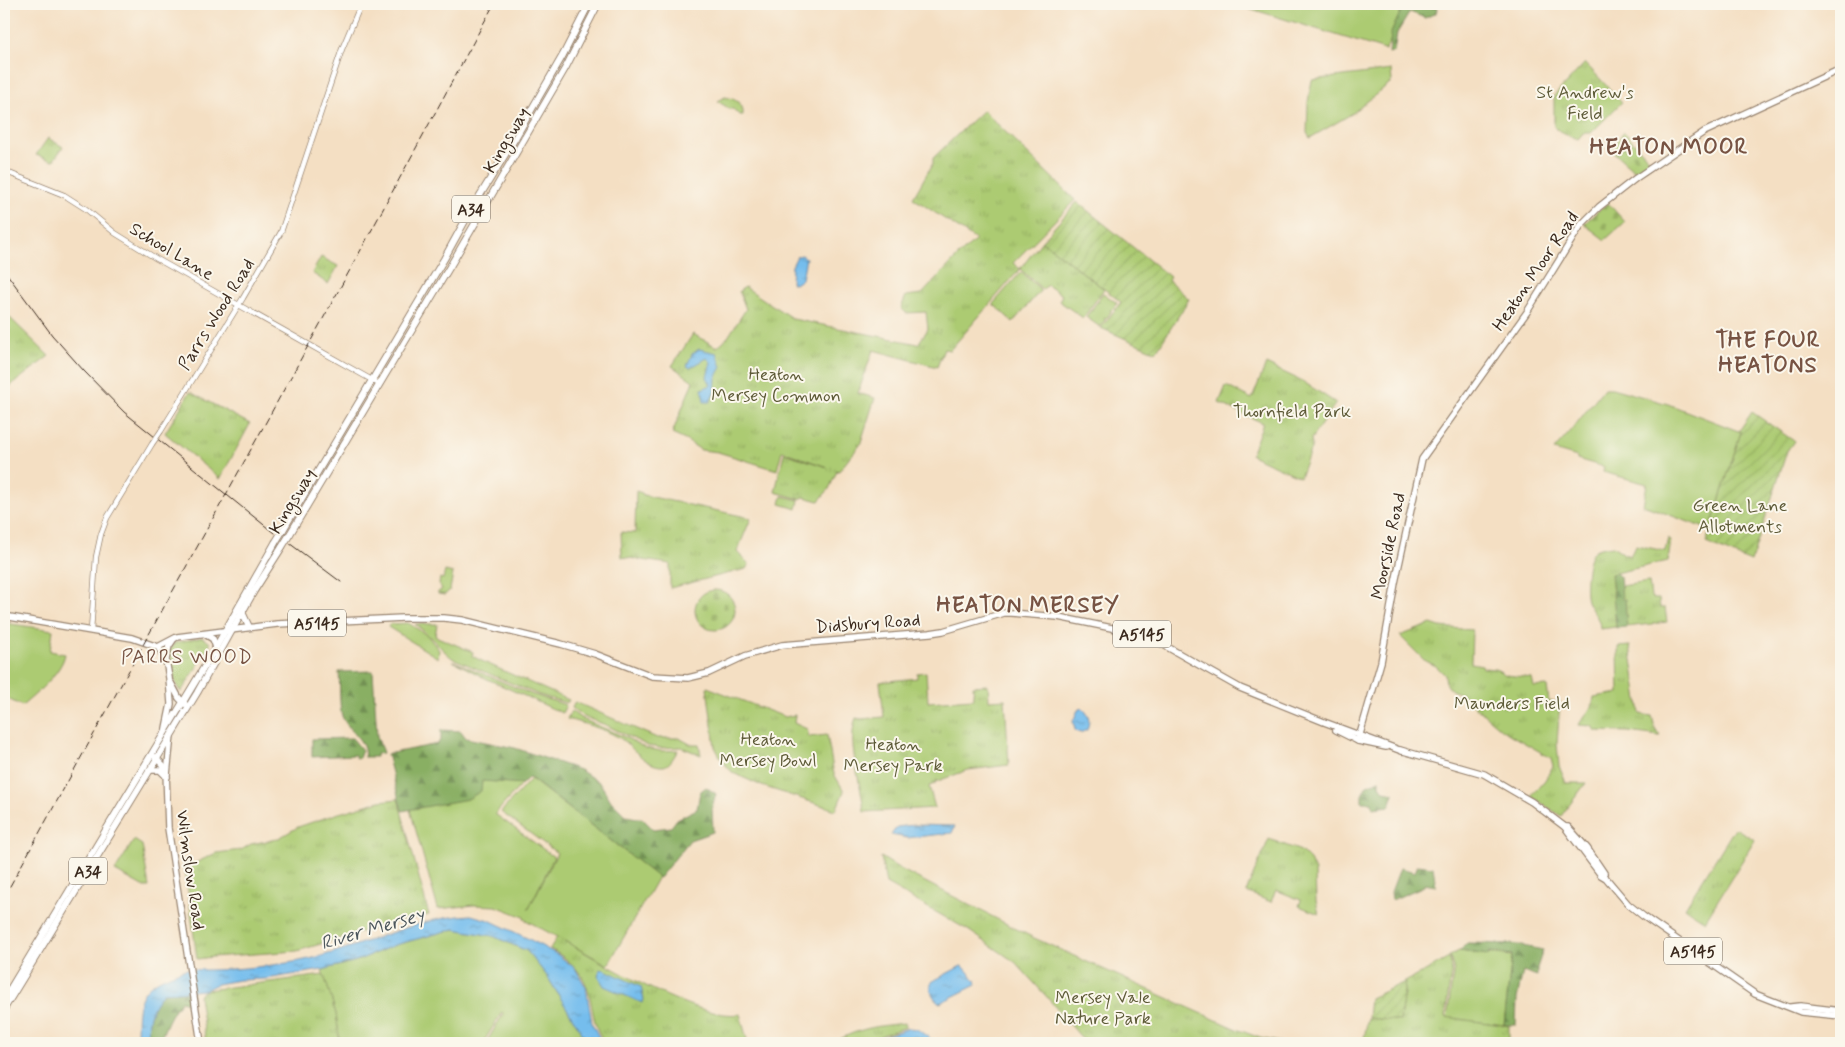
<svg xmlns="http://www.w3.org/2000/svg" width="1845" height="1047" font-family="Mynerve,sans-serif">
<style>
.grass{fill:#accb72;stroke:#747a48}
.forest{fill:url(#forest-firs);stroke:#626c41}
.cemetery{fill:url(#cemetery-stones);stroke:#747a48}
.park{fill:url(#park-tufts);stroke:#747a48}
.garden{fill:url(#garden-furrows);stroke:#747a48}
.water{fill:url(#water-ripples);stroke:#587486}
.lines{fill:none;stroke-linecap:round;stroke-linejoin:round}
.minor-casing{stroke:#988470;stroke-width:6}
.major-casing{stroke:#988470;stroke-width:8}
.highway-casing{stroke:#988470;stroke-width:8}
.minor{stroke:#fff;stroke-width:4.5}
.major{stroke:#fff;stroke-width:5.5}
.highway{stroke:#fff;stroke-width:6}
.tram{stroke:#3b2a1e;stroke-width:1}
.rail{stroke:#3b2a1e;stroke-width:1;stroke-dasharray:8 4;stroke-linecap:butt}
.minor-bridge-casing{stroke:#988470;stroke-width:6;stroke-linecap:butt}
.highway-bridge-casing{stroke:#988470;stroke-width:8;stroke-linecap:butt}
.minor-bridge{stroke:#fff;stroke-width:4.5}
.highway-bridge{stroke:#fff;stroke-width:6}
.labels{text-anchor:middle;stroke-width:4;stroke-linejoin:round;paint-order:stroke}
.shield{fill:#fbf7ec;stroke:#75685c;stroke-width:1}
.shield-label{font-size:16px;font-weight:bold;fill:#3b2a1e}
.park-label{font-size:18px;fill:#5d5a37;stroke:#fbf7ec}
.street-label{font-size:18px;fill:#3b2a1e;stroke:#fbf7ec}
.water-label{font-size:19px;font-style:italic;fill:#4c565c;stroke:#fbf7ec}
.quarter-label{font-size:20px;letter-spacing:1px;fill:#775343;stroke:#fbf7ec}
.district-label{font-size:22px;font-weight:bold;letter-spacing:1px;fill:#775343;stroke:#fbf7ec}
</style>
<defs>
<pattern id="forest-firs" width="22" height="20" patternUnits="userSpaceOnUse" patternTransform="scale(1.25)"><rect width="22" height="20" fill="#89af64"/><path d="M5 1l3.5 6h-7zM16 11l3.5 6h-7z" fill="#718f52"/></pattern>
<pattern id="cemetery-stones" width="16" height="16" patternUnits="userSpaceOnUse" patternTransform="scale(1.25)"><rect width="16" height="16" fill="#accb72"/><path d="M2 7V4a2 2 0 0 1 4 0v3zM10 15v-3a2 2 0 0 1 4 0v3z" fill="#95ae62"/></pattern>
<pattern id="park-tufts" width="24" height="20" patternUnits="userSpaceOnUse" patternTransform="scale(1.25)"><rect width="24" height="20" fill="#accb72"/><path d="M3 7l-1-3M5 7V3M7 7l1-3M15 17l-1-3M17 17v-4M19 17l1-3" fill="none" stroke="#95ae62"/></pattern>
<pattern id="garden-furrows" width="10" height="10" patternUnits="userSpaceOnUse" patternTransform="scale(1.25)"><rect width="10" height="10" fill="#accb72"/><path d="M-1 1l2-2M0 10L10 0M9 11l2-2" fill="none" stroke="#95ae62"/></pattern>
<pattern id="water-ripples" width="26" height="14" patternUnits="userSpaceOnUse" patternTransform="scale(1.25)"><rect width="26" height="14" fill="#75bded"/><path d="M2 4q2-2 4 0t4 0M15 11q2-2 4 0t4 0" fill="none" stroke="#619abf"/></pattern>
</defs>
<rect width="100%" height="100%" fill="#fbf7ec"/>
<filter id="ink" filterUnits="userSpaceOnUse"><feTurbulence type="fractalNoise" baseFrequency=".02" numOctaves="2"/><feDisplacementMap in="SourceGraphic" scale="10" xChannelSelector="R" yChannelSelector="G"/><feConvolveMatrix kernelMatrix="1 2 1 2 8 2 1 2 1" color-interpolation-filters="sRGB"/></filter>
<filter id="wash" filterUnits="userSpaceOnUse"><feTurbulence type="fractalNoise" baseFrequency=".0096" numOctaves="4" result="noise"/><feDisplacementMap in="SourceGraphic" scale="20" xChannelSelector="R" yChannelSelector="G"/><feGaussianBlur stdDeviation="1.12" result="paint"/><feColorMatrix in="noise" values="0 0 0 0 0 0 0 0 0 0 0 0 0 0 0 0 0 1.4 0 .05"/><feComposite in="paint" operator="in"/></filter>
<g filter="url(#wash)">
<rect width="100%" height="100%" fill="#f4dfc3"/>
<!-- grass -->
<g class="grass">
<path d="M 1235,4 L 1412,4 L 1385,50 Z"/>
<path d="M 1391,70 L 1392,81 L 1390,83 L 1353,113 L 1310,138 L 1307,133 L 1308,102 L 1312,80 Z"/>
<path d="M 725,97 C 736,99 744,103 743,115 L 739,115 L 733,109 L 730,109 L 717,101 Z"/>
<path d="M 1021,272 L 1041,290 L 1013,322 L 993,304 Z"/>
<path d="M 1103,293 L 1117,303 L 1112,310 L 1110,310 L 1111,312 L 1106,319 L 1104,318 L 1105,320 L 1100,327 L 1086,317 L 1091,310 L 1093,311 L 1092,309 L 1097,302 L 1099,302 L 1098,300 Z"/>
<path d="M 1604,388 L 1612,388 L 1668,404 L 1741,432 L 1710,530 L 1643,505 L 1647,484 L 1603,472 L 1604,467 L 1577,459 L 1577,457 L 1554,450 L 1570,432 Z"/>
<path d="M 782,496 L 799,500 L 797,509 L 780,504 Z"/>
<path d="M 4,623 L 53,630 L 50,651 L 65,654 C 62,672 36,694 22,706 L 4,697 Z"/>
<path d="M 408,623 L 427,635 L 439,650 L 438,658 L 388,627 L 390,624 Z"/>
<path d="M 415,624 L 437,624 L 435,636 L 473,652 L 472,656 L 486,663 L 569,700 L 567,703 L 539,695 L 452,658 C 439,647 429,634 415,624 Z"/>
<path d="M 453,661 L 531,694 L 566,705 L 562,713 L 483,677 Z"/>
<path d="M 575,702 L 657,738 L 679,738 L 690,744 L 699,744 L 701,755 L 681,747 L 661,748 L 648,746 L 606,725 L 584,717 L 572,708 Z"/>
<path d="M 571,711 L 582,719 L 625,737 L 645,748 L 662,751 L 678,750 C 674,756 670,766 663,766 C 645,767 632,745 618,737 C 603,728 584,724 567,719 Z"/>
<path d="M 470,760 L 528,777 L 495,814 L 554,857 L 528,910 L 557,853 L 501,812 L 531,779 L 658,877 L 608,965 L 524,919 L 524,917 L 496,906 L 474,905 L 438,909 L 409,806 Z"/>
<path d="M 134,840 L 142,845 L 149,887 L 144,887 L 115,871 Z"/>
<path d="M 454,929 L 493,936 L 527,951 L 547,976 L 588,1043 L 486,1043 L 503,1014 L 502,1012 L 483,1043 L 340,1043 L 336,1014 L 322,970 L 356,961 L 395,945 Z"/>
<path d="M 1459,951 L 1488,955 L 1489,953 L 1512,956 L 1504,1025 L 1447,1018 L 1454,967 L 1449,956 Z"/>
</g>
<!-- forest -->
<g class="forest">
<path d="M 1404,4 L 1438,4 L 1436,13 L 1425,18 L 1410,12 L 1397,33 L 1394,52 L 1389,53 L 1391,33 Z"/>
<path d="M 1616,573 L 1620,577 L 1622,598 L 1625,598 L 1627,627 L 1616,628 L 1611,574 Z"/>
<path d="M 373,671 L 377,736 L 383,753 L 376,754 L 376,757 L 364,757 C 368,741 347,730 342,716 C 339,708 340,682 339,672 Z"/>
<path d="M 441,730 L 461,731 L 466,738 L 515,748 L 580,770 L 600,783 L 611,801 L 626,816 L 643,819 L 653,829 L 671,827 L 677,819 L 697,809 L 700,792 L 706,787 L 716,794 L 712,807 L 713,832 L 690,840 L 659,878 L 529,777 L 522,784 L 482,781 L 481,791 L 468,799 L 402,811 L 387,754 L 438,744 L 441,738 Z"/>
<path d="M 352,738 L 362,750 L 359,758 L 356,758 L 355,755 L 312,757 L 312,739 Z"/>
<path d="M 1380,780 L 1380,785 L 1384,791 L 1394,793 L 1390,806 L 1373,808 L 1372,802 L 1362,802 L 1362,795 L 1367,785 Z"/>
<path d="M 1418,865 L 1433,867 L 1436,886 L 1424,884 L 1424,886 L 1392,900 L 1391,892 L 1400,868 L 1415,872 Z"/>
<path d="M 1467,943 L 1512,944 L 1543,950 L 1537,968 L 1537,976 L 1523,971 L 1517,999 L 1516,1025 L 1504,1025 L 1512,955 L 1489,952 L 1488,955 L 1460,951 Z"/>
<path d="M 192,991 L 193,1001 L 187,1003 L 181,1001 C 170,1014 165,1028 159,1043 L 148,1043 C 148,1020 148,1012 163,993 Z"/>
</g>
<!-- cemetery -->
<g class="cemetery">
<path d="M 1624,132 L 1653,163 L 1637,173 L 1610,149 Z"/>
<path d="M 1608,203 L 1625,222 L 1605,240 L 1584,224 L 1600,209 Z"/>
<circle cx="715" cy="610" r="20"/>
</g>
<!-- park -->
<g class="park">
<path d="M 1585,63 L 1622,102 L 1591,133 L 1583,133 L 1578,139 L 1564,134 L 1554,127 L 1554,96 Z"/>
<path d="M 983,110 L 1075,200 L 1013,263 L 1020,269 L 1042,241 L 1104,289 L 1083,318 L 1059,301 L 1062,295 L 1047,285 L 1043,290 L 1020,269 L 950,350 L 944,349 L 937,367 L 873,350 L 858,393 L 875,398 L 860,445 L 839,471 L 836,470 L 837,471 L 829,489 L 819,501 L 804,497 L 800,499 L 775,492 L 784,453 L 827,467 L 782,451 L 777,470 L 718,452 L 701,450 L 687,441 L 672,434 L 693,381 L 672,366 L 693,334 L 717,347 L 728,337 L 746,309 L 739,291 L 745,287 L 793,319 L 918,344 L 928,329 L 926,312 L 906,313 L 901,308 L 906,296 L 922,294 L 960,254 L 976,240 L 913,198 L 933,163 L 933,158 Z"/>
<path d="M 48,138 L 63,147 L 53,161 L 36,155 Z"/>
<path d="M 321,257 L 338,266 L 328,284 L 312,273 Z"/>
<path d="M 4,312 L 49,356 L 10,386 L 4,384 Z"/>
<path d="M 1266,364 L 1302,381 L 1336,403 L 1311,439 L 1312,446 L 1300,477 L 1251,455 L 1263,423 L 1219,403 L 1226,386 L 1252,399 Z"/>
<path d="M 190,392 L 250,424 L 220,479 L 165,433 Z"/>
<path d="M 636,491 L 642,493 L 643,495 L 751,518 L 737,552 L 749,564 L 746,569 L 670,588 L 670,564 L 622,557 L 621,532 L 635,533 Z"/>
<path d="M 1668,538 L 1671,540 L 1668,561 L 1611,574 L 1616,627 L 1600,629 C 1600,616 1591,612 1587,601 C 1584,592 1586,556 1594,551 C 1599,547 1607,547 1613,546 L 1624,554 L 1630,556 L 1636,545 L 1665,551 Z"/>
<path d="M 445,571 L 453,573 L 450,590 L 445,595 L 438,594 L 438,592 L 442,589 L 439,584 L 440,578 L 443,579 Z"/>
<path d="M 1649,582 L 1651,597 L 1654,599 L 1659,599 L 1660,608 L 1665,608 L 1667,622 L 1627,627 L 1625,599 L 1622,599 L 1621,586 Z"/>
<path d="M 1431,624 L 1440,627 L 1472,630 L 1471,663 L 1482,665 L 1483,668 L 1496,669 L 1506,675 L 1532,678 L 1534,687 L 1547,686 L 1549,702 L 1560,701 L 1557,744 L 1559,766 L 1566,783 L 1586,783 L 1561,816 L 1531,796 L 1545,780 L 1553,766 L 1551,758 L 1502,730 L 1459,693 C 1450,691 1445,685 1445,675 L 1436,666 L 1424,660 L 1400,636 Z"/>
<path d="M 202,637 L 209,642 L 210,646 L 181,692 L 175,682 L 169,651 L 174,643 Z"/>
<path d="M 1630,646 L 1640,714 L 1652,716 L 1655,728 L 1660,736 L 1628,732 L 1595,731 L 1592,726 L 1579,725 C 1584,714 1593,710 1594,697 L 1619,693 L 1618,647 Z"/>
<path d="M 926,672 L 928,702 L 974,699 L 973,686 L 988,685 L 989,700 L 1005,699 L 1009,765 L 968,770 L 935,782 L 935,784 L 929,786 L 935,808 L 864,812 C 862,784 846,744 856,718 L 861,719 L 884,717 L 880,682 L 917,678 L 917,673 Z"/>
<path d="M 707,687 L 785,717 L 795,715 L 794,723 L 807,729 L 809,737 L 827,735 L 834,774 L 844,791 L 836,810 L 762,786 L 733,773 L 723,762 L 715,747 Z"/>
<path d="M 398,799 L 429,915 L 402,920 L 297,951 L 212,957 L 197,959 L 185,868 L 216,853 L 241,850 L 251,844 L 277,839 L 298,827 L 336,814 L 380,801 Z"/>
<path d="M 1735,828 L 1755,840 L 1705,921 L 1685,908 Z"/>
<path d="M 1269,839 L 1301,851 L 1310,860 L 1315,871 L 1316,901 L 1319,914 L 1299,906 L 1301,900 L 1276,890 L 1271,902 L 1246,892 Z"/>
<path d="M 881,857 L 900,869 L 1032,937 L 1234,1028 L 1260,1038 L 1283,1043 L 1086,1043 L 1046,996 L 1015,962 L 968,930 L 886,884 Z"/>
<path d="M 557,937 C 598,959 695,1021 740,1014 L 748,1043 L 605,1043 C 591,1023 594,1008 587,987 C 581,970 566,957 550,949 Z"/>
<path d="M 1449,958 L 1452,967 L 1445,1017 L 1509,1026 L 1509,1043 L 1363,1043 L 1368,1018 L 1400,1020 L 1405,982 Z"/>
<path d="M 324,975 L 336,1014 L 340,1043 L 206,1043 L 199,996 L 201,993 L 207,990 Z"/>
<path d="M 905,1023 L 906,1027 L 860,1043 L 833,1043 C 858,1028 877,1026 905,1023 Z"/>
</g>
<!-- garden -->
<g class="garden">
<path d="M 1077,202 L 1170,277 L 1168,280 L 1189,299 L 1156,352 L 1101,328 L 1121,302 L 1042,241 Z"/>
<path d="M 1752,412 L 1794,441 L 1787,451 L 1751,562 L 1706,543 L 1741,432 L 1739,431 Z"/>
<path d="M 1405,982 L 1400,1021 L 1368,1018 L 1370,998 Z"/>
</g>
<!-- water -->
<g class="water">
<path d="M 802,255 L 806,258 L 802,279 L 795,284 L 791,283 L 792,266 L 797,256 Z"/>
<path d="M 699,349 L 717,353 L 722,367 L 716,378 L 715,391 L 710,402 L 704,402 L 702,389 L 711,385 L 707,377 L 711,362 L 707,358 L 690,368 L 687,366 L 692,354 Z"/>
<path d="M 1082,708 C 1090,715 1090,720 1087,730 L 1080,733 L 1075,730 L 1073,721 L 1078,710 Z"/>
<path d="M 914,825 L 955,826 L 952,833 L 907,838 L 891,835 L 897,827 Z"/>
<path d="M 471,915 L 489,920 L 529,939 L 558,955 L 575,968 L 586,987 L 592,1023 L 602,1043 L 588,1043 L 547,976 L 527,951 L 493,936 L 454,929 L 395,945 L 356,961 L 322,970 L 266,979 L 239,980 L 217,984 L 205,990 L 163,993 C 148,1012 148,1020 148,1043 L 137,1043 C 138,1024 134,1000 150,986 C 156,980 180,970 188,969 C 193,969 199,970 204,970 C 231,970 260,967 287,963 C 350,955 407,918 471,915 Z"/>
<path d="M 961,966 L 964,967 L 976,981 L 976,985 L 940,1003 C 933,999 927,987 933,981 Z"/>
<path d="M 600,969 L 605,970 L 641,987 L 644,1000 L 642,1003 L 604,986 L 598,976 Z"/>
<path d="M 909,1028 L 917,1029 L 936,1043 L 864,1043 Z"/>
</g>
</g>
<g filter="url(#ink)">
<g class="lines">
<defs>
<g id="minor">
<path d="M 4,171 L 64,195 L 86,209 L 115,233 L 157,259 L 379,384"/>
<path d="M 161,431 L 243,298 L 281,232 L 342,49 L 361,4"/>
<path d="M 91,631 L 96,557 L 101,534 L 107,518 L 152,444"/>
</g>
<g id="major">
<path d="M 4,616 L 132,638 L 158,647 L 166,660 L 169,678 L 171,704 L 166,728"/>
<path d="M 205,634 L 213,639 L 216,647"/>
<path d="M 158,647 L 177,637 L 277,624 L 403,618 L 444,618 L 462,620 L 561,644 L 595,654 L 652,676 L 688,678 L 709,673 L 745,656 L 782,645 L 930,633 L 943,631 L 1004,613 L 1011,613 L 1058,617 L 1146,635 L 1240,688 L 1324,722 L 1402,751"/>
<path d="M 166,659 L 169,646 L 173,640"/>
<path d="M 171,683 L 179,698 L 185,704"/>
<path d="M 1336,730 L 1358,741 L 1386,747"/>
<path d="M 1358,741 L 1381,662 L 1395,583 L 1422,459 L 1527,312 L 1581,225 L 1599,207 L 1636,178 L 1704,132 L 1841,69"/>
<path d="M 1400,750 L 1484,774 L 1532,802 L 1565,827 L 1568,827 L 1587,848 L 1604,873"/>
<path d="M 155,757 L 163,765 L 166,771 L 168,828 L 201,1043"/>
<path d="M 149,770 L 160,770 L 167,777"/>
<path d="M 167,775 L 171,735"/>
<path d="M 1565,827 L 1601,875 L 1606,878 L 1628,904 L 1643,916 L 1755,994 L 1801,1012 L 1841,1016"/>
<path d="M 1791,1007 L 1800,1006 L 1841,1011"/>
</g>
<g id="highway">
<path d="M 283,530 L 444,259 L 471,210 L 514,140 L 563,55 L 589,4"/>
<path d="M 290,534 L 452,263 L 566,67 L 598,4"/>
<path d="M 242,612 L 249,627"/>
<path d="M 4,999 L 212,654 L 275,543"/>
<path d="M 4,1009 L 197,693 L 254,591 L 282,547"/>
</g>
</defs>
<!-- minor casing -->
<use href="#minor" class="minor-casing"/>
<!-- major casing -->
<use href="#major" class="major-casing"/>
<!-- highway casing -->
<use href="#highway" class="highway-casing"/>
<!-- minor -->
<use href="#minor" class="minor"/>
<!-- major -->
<use href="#major" class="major"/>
<!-- highway -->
<use href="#highway" class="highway"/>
<!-- tram -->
<g class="tram">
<path d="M 4,270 L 52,335 L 84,371 L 124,412 L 274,533"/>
<path d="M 289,543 L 341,582"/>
</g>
<!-- rail -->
<path class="rail" d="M 4,897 L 356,259 L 494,4"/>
<defs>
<path id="minor-bridge" d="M 152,444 L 161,431"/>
<g id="highway-bridge">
<path d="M 275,543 L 283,530"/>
<path d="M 282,547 L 290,534"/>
</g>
</defs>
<!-- minor-bridge casing -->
<use href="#minor-bridge" class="minor-bridge-casing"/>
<!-- highway-bridge casing -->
<use href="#highway-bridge" class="highway-bridge-casing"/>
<!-- minor-bridge -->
<use href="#minor-bridge" class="minor-bridge"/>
<!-- highway-bridge -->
<use href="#highway-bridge" class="highway-bridge"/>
</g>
</g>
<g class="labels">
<!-- shield labels -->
<g class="shield">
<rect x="452" y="195.5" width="38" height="27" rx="4"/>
<rect x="288" y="609.5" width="58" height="27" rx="4"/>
<rect x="1113" y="620.5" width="58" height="27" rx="4"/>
<rect x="69" y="857.5" width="38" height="27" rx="4"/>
<rect x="1664" y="937.5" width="58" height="27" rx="4"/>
</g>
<g class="shield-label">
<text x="471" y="215">A34</text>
<text x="317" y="629">A5145</text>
<text x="1142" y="640">A5145</text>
<text x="88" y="877">A34</text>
<text x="1693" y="957">A5145</text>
</g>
<!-- park labels -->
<g class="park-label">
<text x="1585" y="98">St Andrew's<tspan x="1585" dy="21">Field</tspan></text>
<text x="776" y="380">Heaton<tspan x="776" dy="21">Mersey Common</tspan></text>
<text x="1292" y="417">Thornfield Park</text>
<text x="1740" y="511">Green Lane<tspan x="1740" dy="21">Allotments</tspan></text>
<text x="1512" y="709">Maunders Field</text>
<text x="768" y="745">Heaton<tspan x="768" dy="21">Mersey Bowl</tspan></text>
<text x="893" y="750">Heaton<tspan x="893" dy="21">Mersey Park</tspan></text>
<text x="1103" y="1003">Mersey Vale<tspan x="1103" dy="21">Nature Park</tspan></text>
</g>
<!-- street labels -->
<g class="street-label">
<text transform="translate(506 140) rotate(-60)" y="6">Kingsway</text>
<text transform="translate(172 251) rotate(31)" y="6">School Lane</text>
<text transform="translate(1535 271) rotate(-56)" y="6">Heaton Moor Road</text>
<text transform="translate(216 314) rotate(-58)" y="6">Parrs Wood Road</text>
<text transform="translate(292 501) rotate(-59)" y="6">Kingsway</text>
<text transform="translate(1388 546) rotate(-78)" y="6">Moorside Road</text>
<text transform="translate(868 623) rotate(-4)" y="6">Didsbury Road</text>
<text transform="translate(191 870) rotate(82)" y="6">Wilmslow Road</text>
</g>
<!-- water labels -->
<g class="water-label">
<text transform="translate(372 928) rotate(-16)" y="7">River Mersey</text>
</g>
<!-- quarter labels -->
<g class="quarter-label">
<text x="187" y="663">PARRS WOOD</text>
</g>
<!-- district labels -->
<g class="district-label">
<text x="1669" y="154">HEATON MOOR</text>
<text x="1768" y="347">THE FOUR<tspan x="1768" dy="25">HEATONS</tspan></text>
<text x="1028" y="612">HEATON MERSEY</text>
</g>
</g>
<!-- margin -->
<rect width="1845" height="1047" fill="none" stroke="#fbf7ec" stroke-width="20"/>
</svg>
